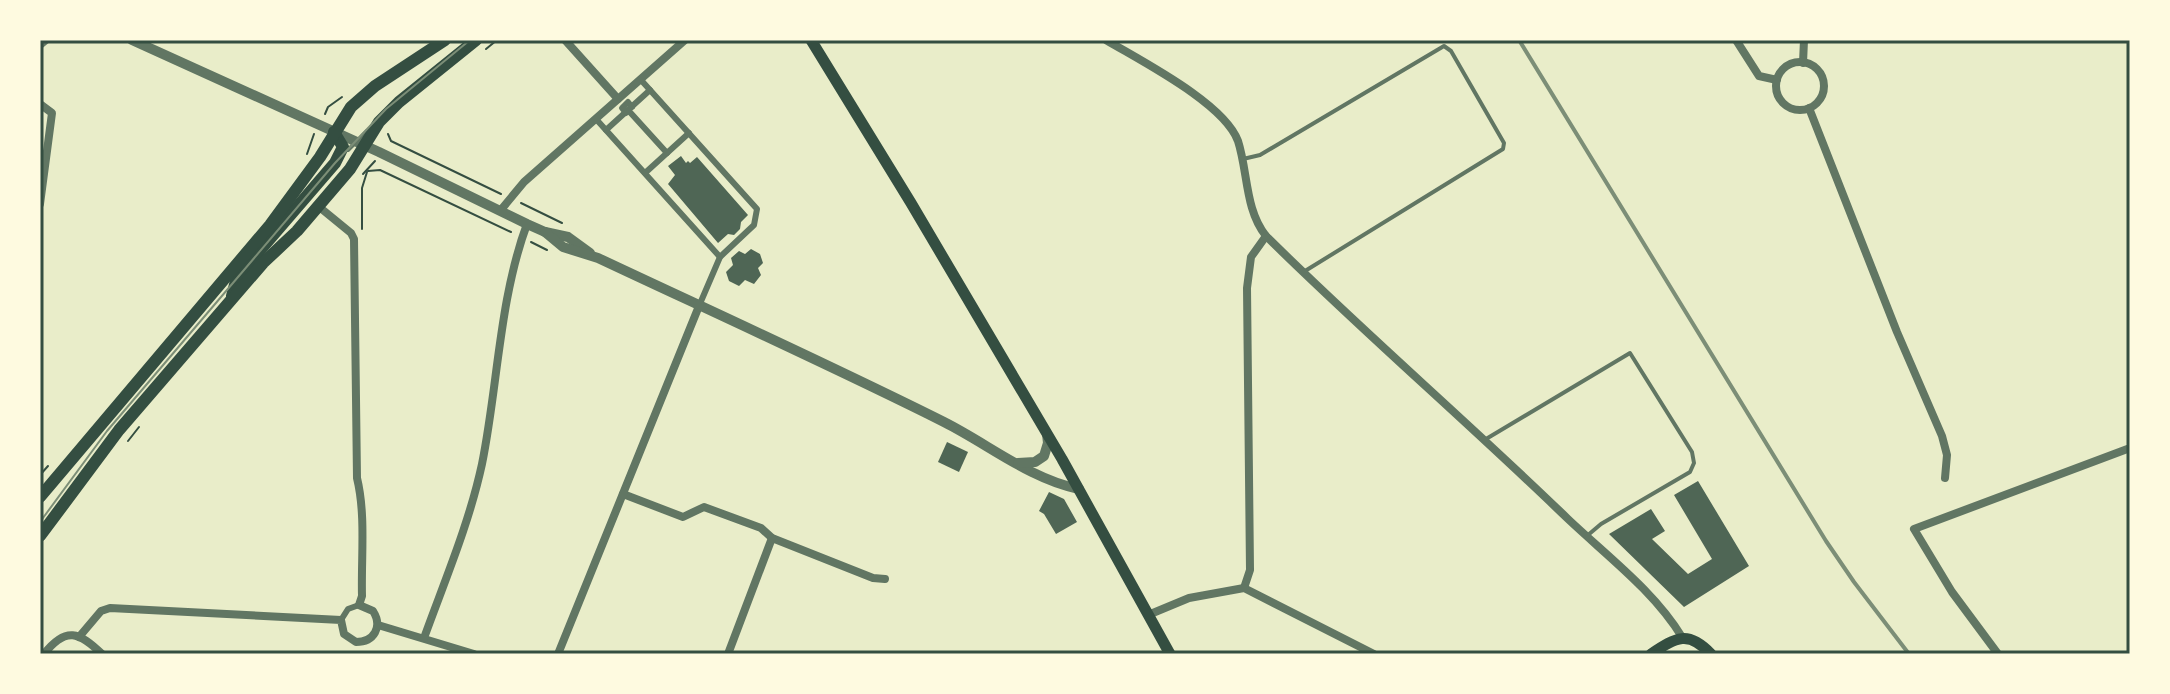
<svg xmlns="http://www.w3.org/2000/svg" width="2170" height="694" font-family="'Noto Sans',sans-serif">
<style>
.building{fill:#4f6655}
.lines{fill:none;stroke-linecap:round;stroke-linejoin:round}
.path{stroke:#344e41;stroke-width:2}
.service{stroke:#617663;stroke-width:4}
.pedestrian{stroke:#617663;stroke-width:6}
.minor{stroke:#617663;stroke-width:8}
.tertiary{stroke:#617663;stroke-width:10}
.secondary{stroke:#344e41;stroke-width:11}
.primary{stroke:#344e41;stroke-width:12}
.tram{stroke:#7c8e77;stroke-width:2}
.rail{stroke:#7c8e77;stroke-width:4}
.neatline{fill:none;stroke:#344e41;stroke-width:3}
</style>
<rect width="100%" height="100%" fill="#e9edc9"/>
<!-- building -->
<g class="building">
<path d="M 681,156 L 686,163 L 688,161 L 690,163 L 697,157 L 748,215 L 741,222 L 740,229 L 734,235 L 728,234 L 718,243 L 668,184 L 675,175 L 668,166 Z"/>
<path d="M 751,249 L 760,254 L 763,263 L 758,268 L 761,275 L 754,284 L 745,280 L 739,286 L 729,281 L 726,272 L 733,265 L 731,258 L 739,251 L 745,254 Z"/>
<path d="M 947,442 L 968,452 L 959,472 L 938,462 Z"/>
<path d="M 1698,481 L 1749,566 L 1684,607 L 1609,534 L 1651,509 L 1665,531 L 1652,539 L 1688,574 L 1712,559 L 1674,495 Z"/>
<path d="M 1049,492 L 1064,499 L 1077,522 L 1056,534 L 1044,514 L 1039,511 Z"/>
</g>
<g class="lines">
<!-- path -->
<g class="path">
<path d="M 486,49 L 497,40"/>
<path d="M 325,114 L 328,107 L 342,97"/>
<path d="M 388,134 L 391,141 L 501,194"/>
<path d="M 307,154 L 314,134"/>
<path d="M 368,171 L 380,170 L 511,232"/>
<path d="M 363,174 L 375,161"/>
<path d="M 521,203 L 562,223"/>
<path d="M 362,229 L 362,188 L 367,172"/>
<path d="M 531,242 L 547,250"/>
<path d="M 128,441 L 139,427"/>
<path d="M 40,475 L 48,466"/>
</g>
<!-- service -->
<g class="service">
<path d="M 348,150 L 367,131"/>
<path d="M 1243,159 L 1260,155 L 1444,46 L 1451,51 L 1504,143 L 1503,149 L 1305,271"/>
<path d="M 1486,439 L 1630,353 L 1692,452 L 1694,463 L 1690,472 L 1601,524 L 1588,535"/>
</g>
<!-- pedestrian -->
<g class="pedestrian">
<path d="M 641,80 L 757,209 L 754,225 L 720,257 L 699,306"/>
<path d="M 628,110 L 667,153"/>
<path d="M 626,113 L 622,108 L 628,102 L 632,107"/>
<path d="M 596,119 L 720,257"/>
<path d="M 606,130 L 650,90"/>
<path d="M 645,173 L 689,133"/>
<path d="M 341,620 L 348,609 L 359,605"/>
</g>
<!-- minor -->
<g class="minor">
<path d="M 565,40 L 618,99"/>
<path d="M 1106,40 C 1141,61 1224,103 1238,141 C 1248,172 1245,210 1266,236 C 1364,333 1469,423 1568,519 C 1607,556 1654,591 1682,637"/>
<path d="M 1736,40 L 1759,76 L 1777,80"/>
<path d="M 40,45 L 46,40"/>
<circle cx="1800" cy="86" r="24"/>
<path d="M 1803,63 L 1804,40"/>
<path d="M 40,104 L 52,113 L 40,204"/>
<path d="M 1809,108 L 1897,332 L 1942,436 L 1947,455 L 1945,478"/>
<path d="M 500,211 L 524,182 L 685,40"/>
<path d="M 623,494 L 683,517 L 704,507 L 761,528 L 772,538 L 873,578 L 885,579"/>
<path d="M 1244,588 L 1250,570 L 1247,288 L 1251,257 L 1266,236"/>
<path d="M 1148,615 L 1189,598 L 1244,588 L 1374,654"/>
<path d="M 378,625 L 474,654"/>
<path d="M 79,637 L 101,611 L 110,608 L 341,620 L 344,634 L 356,642 C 374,642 383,627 373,611 L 359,605 L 362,596 C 361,558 366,515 357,478 L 354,239 L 351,233 L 318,206"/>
<path d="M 424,638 C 445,580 469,524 482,464 C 498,385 499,300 527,224"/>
<path d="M 44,654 C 66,626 79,632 102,654"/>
<path d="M 558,654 L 699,306"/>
<path d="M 728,654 L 772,538"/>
<path d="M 1998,654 L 1952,592 L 1914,529 L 2130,448"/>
</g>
<!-- tertiary -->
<g class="tertiary">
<path d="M 132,40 L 379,152 L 527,224 L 545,232 L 568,237 L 590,253"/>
<path d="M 545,232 L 563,247 L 598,258 C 713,312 830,365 944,422 C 988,444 1030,479 1079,489"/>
<path d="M 1018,463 L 1035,462 L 1044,456 L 1048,443 L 1047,434"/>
</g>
<!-- secondary -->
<g class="secondary">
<path d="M 811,40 L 911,203 L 1062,459 L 1170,654"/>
<path d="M 1651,654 C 1677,637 1688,630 1711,654"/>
</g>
<!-- primary -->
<g class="primary">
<path d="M 232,296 L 237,277 L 335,163 L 343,147 L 334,132"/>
<path d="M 40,497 L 270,225 L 320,157 L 351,107 L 375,86 L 445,40"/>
<path d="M 40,536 L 119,430 L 263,263 L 297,231 L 350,169 L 379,122 L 399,102 L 476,40"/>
</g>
<!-- tram -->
<path class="tram" d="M 40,522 L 107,431 L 335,163 L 386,109 L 470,40"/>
<!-- rail -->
<path class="rail" d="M 1519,40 L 1826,541 L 1854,582 L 1909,654"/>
</g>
<!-- border -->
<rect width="2170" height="694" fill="none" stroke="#fefae0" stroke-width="84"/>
<rect x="42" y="42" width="2086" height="610" class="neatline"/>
</svg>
